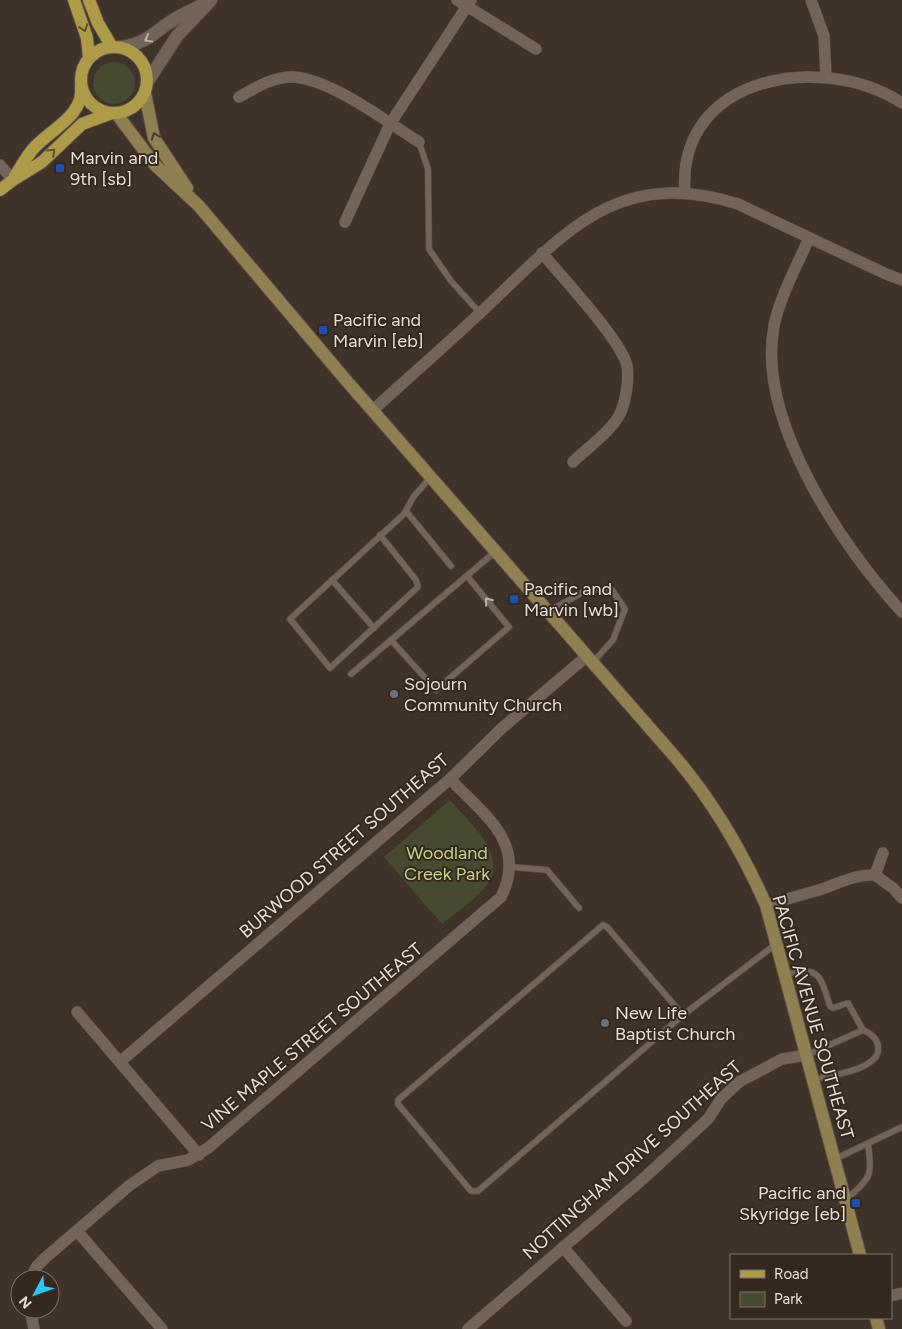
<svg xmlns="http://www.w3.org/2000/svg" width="902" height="1329" font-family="Figtree,sans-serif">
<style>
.green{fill:#454a31}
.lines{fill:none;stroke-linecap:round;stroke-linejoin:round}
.service-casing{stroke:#5c5048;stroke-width:7}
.minor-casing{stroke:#5c5048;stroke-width:12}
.tertiary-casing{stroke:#5c5048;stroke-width:14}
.secondary-casing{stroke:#5c5048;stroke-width:14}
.primary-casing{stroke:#5c5048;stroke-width:14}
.service{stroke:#736459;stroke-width:5.5}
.minor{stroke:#736459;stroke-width:11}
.tertiary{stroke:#736459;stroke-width:12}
.secondary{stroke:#907f51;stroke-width:12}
.primary{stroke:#ad9b48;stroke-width:12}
.oneway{stroke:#5f502d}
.oneway2{stroke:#beb3ac}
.oneway3{stroke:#4c3e2b}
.transit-dot{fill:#1a4fb4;stroke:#35281e;stroke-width:2}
.worship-dot{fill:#6b7280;stroke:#35281e;stroke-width:2}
.labels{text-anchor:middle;stroke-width:4;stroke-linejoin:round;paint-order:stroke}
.poi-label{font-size:18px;fill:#e7ded8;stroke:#35281e;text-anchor:start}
.street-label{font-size:18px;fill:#e7ded8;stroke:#35281e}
.park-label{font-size:18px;fill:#c2d389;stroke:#35281e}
</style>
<rect width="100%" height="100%" fill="#3f3228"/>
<!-- green -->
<g class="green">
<circle cx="114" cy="83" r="21"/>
<path d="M 450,800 C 466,819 504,850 491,879 C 484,894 455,913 442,924 L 384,857 Z"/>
</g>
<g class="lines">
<defs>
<g id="service">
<path d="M 419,142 L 428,169 L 429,249 L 451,281 L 480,313"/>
<path d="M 406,511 L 451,566"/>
<path d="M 380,535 L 416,580 L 418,587 L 330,668 L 290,619 L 404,514 L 414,496 L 431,477"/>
<path d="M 332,580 L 374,628"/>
<path d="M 549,611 L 587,590 L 612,590 L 625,609 L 613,640 L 593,662"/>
<path d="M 391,640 L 436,690 L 509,627 L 467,576"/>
<path d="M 351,674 L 496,551"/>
<path d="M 511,867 L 547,870 L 579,908"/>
<path d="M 786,974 C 821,966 820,976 830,1006 L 833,1008 L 848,1003 L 863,1030"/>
<path d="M 683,1015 L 607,927 L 603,925 L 398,1100 L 398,1104 L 471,1191 L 478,1191 L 683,1015 L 776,944"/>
<path d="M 807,1055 L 863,1030 C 870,1033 877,1038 878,1046 C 883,1069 830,1076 814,1079"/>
<path d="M 835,1159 L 902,1127"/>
<path d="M 846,1200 C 870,1177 873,1178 868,1144"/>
</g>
<g id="minor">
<path d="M 457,0 L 536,49"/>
<path d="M 811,0 L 824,36 L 826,77"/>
<path d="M 239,97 C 255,88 274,76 293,77 C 331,79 387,122 419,142"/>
<path d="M 0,165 L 13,180"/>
<path d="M 685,193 C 676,75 822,51 902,103"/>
<path d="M 345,222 L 390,124 L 471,0"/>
<path d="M 809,238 C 797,266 780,296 774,326 C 756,419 841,546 902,612"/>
<path d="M 542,253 C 561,276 622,341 627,366 C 629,380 626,399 621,412 C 612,431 588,447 573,462"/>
<path d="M 373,410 C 408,378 445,346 480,313 C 562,237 613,165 738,204 L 886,274 L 902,280"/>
<path d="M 883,853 L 875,875 L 893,888 L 902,898"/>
<path d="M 766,905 C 783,900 801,895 819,890 C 838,884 854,874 875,875"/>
<path d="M 77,1012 L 199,1155"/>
<path d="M 121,1061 L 450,779 L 502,728 L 587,656"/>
<path d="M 77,1231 L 162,1329"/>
<path d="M 563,1247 L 626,1321"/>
<path d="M 30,1279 L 37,1266 L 45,1258 L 130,1185 L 158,1166 L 188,1160 L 208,1148 L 501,897 C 528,843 484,815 450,779"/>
<path d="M 891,1296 L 902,1293"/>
<path d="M 30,1309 L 34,1329"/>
<path d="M 468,1329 L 644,1178 L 708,1119 L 721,1099 L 739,1082 L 782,1059 L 807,1055"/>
</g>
<g id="tertiary">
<path d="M 122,47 C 146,43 151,35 170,22 C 180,15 191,11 202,5"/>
<path d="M 148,81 L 177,36 L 211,0"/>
</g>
<g id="secondary">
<path d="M 145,93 L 154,138 L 187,188"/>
<path d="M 116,113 L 155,165 L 199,206 L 345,379 L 676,758 C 714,803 742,851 766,905 L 860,1255"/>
<path d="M 876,1318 L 879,1329"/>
</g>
<g id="primary">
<path d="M 74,0 L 87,38 L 89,58"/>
<path d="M 89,0 L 98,23 L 112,47"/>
<circle cx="114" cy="80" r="33"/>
<path d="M 15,176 C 21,167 26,157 33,149 C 49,130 85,116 81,86"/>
<path d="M 0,190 L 13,180 L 42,162 L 82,124 L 112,113"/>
</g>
</defs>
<!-- service casing -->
<use href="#service" class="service-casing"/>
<!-- minor casing -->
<use href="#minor" class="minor-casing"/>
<!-- tertiary casing -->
<use href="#tertiary" class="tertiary-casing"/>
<!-- secondary casing -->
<use href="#secondary" class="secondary-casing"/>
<!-- primary casing -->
<use href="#primary" class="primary-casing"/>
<!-- service -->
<use href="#service" class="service"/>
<!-- minor -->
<use href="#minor" class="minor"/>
<!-- tertiary -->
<use href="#tertiary" class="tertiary"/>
<!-- secondary -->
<use href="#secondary" class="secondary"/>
<!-- primary -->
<use href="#primary" class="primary"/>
</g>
<!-- one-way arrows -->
<defs><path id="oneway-chevron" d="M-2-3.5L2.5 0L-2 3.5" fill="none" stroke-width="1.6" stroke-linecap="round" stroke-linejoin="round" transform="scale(1.25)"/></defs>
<g class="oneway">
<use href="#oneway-chevron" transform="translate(84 28) rotate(71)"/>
<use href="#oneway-chevron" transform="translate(52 152) rotate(-44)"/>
</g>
<g class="oneway2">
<use href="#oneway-chevron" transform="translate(148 39) rotate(151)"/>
<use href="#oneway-chevron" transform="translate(488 601) rotate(-129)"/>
</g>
<use class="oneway3" href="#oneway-chevron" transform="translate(155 136) rotate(-110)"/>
<!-- markers -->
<g class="transit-dot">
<rect x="55" y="163" width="10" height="10" rx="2.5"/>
<rect x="318" y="325" width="10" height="10" rx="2.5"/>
<rect x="509" y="594" width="10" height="10" rx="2.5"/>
<rect x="851" y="1198" width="10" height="10" rx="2.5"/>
</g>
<g class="worship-dot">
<circle cx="394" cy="694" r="5"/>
<circle cx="605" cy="1023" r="5"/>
</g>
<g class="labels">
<!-- poi labels -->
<g class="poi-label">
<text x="70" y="164">Marvin and<tspan x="70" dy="21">9th [sb]</tspan></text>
<text x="333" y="326">Pacific and<tspan x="333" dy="21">Marvin [eb]</tspan></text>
<text x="524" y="595">Pacific and<tspan x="524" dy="21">Marvin [wb]</tspan></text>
<text x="404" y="690">Sojourn<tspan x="404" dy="21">Community Church</tspan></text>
<text x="615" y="1019">New Life<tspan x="615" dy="21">Baptist Church</tspan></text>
<text x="846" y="1199" text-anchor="end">Pacific and<tspan x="846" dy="21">Skyridge [eb]</tspan></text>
</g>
<!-- street labels -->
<g class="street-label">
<text transform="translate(344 846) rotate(-41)" y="6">BURWOOD STREET SOUTHEAST</text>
<text transform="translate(813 1017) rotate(74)" y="6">PACIFIC AVENUE SOUTHEAST</text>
<text transform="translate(312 1037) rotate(-40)" y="6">VINE MAPLE STREET SOUTHEAST</text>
<text transform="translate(632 1160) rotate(-42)" y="6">NOTTINGHAM DRIVE SOUTHEAST</text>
</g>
<!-- park labels -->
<g class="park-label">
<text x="447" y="859">Woodland<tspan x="447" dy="21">Creek Park</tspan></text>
</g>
</g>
<!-- legend -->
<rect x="730" y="1254" width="162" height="65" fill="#35281e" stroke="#7c7168"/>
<rect x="740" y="1270" width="25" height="8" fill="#ad9b48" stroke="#7c7168"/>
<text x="774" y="1279" font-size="15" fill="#e7ded8">Road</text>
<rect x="740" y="1292" width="25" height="15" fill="#454a31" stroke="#7c7168"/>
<text x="774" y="1304" font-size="15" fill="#e7ded8">Park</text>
<!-- north arrow -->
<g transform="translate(35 1294) rotate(229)"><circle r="24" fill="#35281e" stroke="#7c7168"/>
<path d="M0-4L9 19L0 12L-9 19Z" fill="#27c8ff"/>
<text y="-8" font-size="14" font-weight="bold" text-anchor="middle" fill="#e7ded8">N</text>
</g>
</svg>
